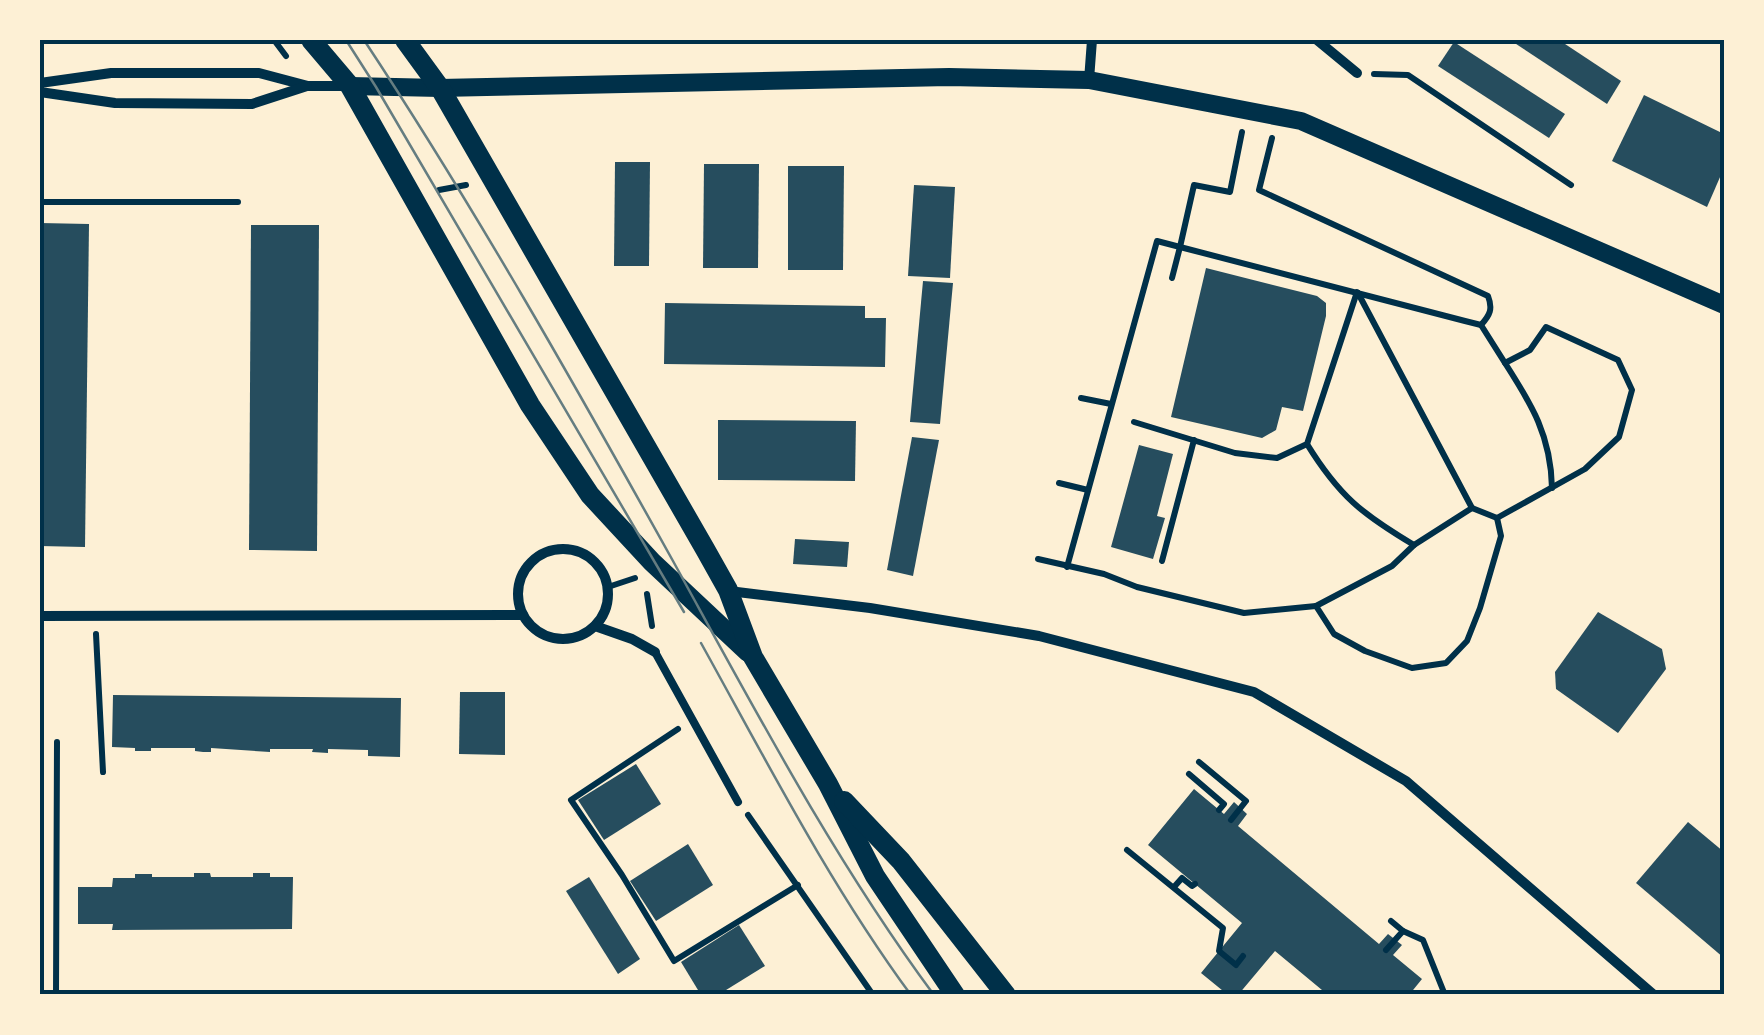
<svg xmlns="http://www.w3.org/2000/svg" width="1764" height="1035" font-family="'Source Sans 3',sans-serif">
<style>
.building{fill:#264d5e}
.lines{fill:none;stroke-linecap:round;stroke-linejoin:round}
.path{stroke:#003049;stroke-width:6}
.service{stroke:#003049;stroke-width:8}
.minor{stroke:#003049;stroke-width:10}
.tertiary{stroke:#003049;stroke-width:18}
.secondary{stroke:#003049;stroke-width:20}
.tram{stroke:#657d81;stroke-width:2.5}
.neatline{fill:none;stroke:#003049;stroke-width:4}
</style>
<rect width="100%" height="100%" fill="#fdf0d5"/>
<!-- building -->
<g class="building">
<path d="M 1510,40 L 1559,40 L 1621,81 L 1607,104 Z"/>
<path d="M 1454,42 L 1565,114 L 1549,138 L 1438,66 Z"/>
<path d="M 1644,95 L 1724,134 L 1724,168 L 1707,207 L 1612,161 Z"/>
<path d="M 615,162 L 650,162 L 649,266 L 614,266 Z"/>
<path d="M 704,164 L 759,164 L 758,268 L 703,268 Z"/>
<path d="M 788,166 L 844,166 L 843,270 L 788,270 Z"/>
<path d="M 914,185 L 955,187 L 950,278 L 908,276 Z"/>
<path d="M 40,223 L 89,224 L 85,547 L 40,546 Z"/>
<path d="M 251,225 L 319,225 L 317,551 L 249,550 Z"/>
<path d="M 1206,268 L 1317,296 L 1326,303 L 1326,316 L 1303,411 L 1282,407 L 1276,430 L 1262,438 L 1171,417 Z"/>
<path d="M 923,281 L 953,283 L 940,424 L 910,422 Z"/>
<path d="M 665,303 L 865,306 L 865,318 L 886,318 L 885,367 L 664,364 Z"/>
<path d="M 718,420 L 856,421 L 855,481 L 718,480 Z"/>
<path d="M 912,437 L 939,440 L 913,576 L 887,570 Z"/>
<path d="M 1139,445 L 1173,454 L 1157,516 L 1165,518 L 1153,559 L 1111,547 Z"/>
<path d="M 795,539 L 849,542 L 847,567 L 793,564 Z"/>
<path d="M 1598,612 L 1662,649 L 1666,669 L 1618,733 L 1556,689 L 1555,672 Z"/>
<path d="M 460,692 L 505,692 L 505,755 L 459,754 Z"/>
<path d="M 113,695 L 401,698 L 400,757 L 368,756 L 368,750 L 328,749 L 328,753 L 312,752 L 313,749 L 270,749 L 270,752 L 211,748 L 211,752 L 203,752 L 195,751 L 195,748 L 151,748 L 151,751 L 135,751 L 135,748 L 112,747 Z"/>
<path d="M 636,764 L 661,804 L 604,840 L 578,800 Z"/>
<path d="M 1194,789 L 1224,814 L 1234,802 L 1247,814 L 1238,826 L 1379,944 L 1388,934 L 1402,945 L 1393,955 L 1422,979 L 1409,995 L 1328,995 L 1275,951 L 1238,995 L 1228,995 L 1201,973 L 1242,923 L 1148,845 Z"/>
<path d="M 1688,822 L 1724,852 L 1724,958 L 1636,883 Z"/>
<path d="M 688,844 L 713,885 L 656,921 L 630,881 Z"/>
<path d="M 194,873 L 210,873 L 211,877 L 253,877 L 253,873 L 270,873 L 270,877 L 293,877 L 292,929 L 112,930 L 113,924 L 78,924 L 78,887 L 112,887 L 113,878 L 135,878 L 135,874 L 152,874 L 152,877 L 194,877 Z"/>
<path d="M 589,877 L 640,959 L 618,974 L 566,891 Z"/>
<path d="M 739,925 L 765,966 L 718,995 L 701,995 L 681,962 Z"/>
</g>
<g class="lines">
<!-- path -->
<g class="path">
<path d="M 274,40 L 286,56"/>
<path d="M 1374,74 L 1408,75 L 1571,185"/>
<path d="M 439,190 L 466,185"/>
<path d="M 40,202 L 238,202"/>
<path d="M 1172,278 L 1180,247 L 1465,321 L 1481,325 C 1490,315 1493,309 1488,296 L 1259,190 L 1272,138"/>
<path d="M 1358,293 L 1472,508"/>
<path d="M 1505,363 C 1532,405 1551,436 1552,488"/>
<path d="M 1081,398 L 1111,404"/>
<path d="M 1134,422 L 1235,453 L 1277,458 L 1307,444 L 1357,292"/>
<path d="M 1307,444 C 1339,496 1362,514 1414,545 L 1472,508 L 1497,518 L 1585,469 L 1619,437 L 1632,390 L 1618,360 L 1546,327 L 1530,350 L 1505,363 L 1481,325"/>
<path d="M 1059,483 L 1088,490"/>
<path d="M 1414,545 L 1392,566 L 1316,606 L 1334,634 L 1365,651 L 1412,668 L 1446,663 L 1467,641 L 1480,608 L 1501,536 L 1497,518"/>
<path d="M 1038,559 L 1104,574 L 1137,587 L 1244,613 L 1316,606"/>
<path d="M 1162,561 L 1194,440"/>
<path d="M 1067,567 L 1157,241 L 1180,247 L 1194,185 L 1230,192 L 1242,132"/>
<path d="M 608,587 L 635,578"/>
<path d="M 647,594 L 652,626"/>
<path d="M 96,634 L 103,772"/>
<path d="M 678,729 L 571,800 L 622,875 L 674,961 L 798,885"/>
<path d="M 1199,762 L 1246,801 L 1231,820"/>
<path d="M 1189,774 L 1224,804 L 1219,810"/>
<path d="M 748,815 L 873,995"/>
<path d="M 1127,850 L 1223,928 L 1219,951 L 1236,965 L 1243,956"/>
<path d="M 1174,887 L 1182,878 L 1192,886 L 1195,884"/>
<path d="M 1403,931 L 1423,940 L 1445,995"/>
<path d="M 1386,950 L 1403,931 L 1391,921"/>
<path d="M 56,995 L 57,742"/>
</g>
<!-- service -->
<path class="service" d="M 655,652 L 738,802"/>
<!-- minor -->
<g class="minor">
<path d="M 1317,40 L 1357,73"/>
<path d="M 1089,80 L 1092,40"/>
<path d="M 40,83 L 111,73 L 259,73 L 308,86 L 347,86"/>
<path d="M 40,92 L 115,103 L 252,104 L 307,86"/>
<circle cx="563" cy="594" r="45"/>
<path d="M 729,591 L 870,608 L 1039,636 L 1254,692 L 1406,781 L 1654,995"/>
<path d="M 40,616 L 523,615"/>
<path d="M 595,626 L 632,639 L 655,652"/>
</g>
<!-- tertiary -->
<path class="tertiary" d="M 350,86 L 440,88 L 949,77 L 1089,80 L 1301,121 L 1724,305"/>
<!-- secondary -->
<g class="secondary">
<path d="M 311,40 L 350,86 L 530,405 L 590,495 L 652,562 L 748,652"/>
<path d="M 405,40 L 440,88 L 705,549 L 728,590 L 753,657 L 828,784 L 875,876 L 955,995"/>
<path d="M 844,801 L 901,861 L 1006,995"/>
</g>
<!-- tram -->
<g class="tram">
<path d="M 346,40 L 376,87 L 684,612"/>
<path d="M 364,40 C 475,208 575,385 673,561 C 754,708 834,860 934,995"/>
<path d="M 701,643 C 767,762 830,885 911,995"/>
</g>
</g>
<!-- border -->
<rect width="1764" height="1035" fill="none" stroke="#fdf0d5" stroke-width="85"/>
<rect x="42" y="42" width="1680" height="950" class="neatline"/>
</svg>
